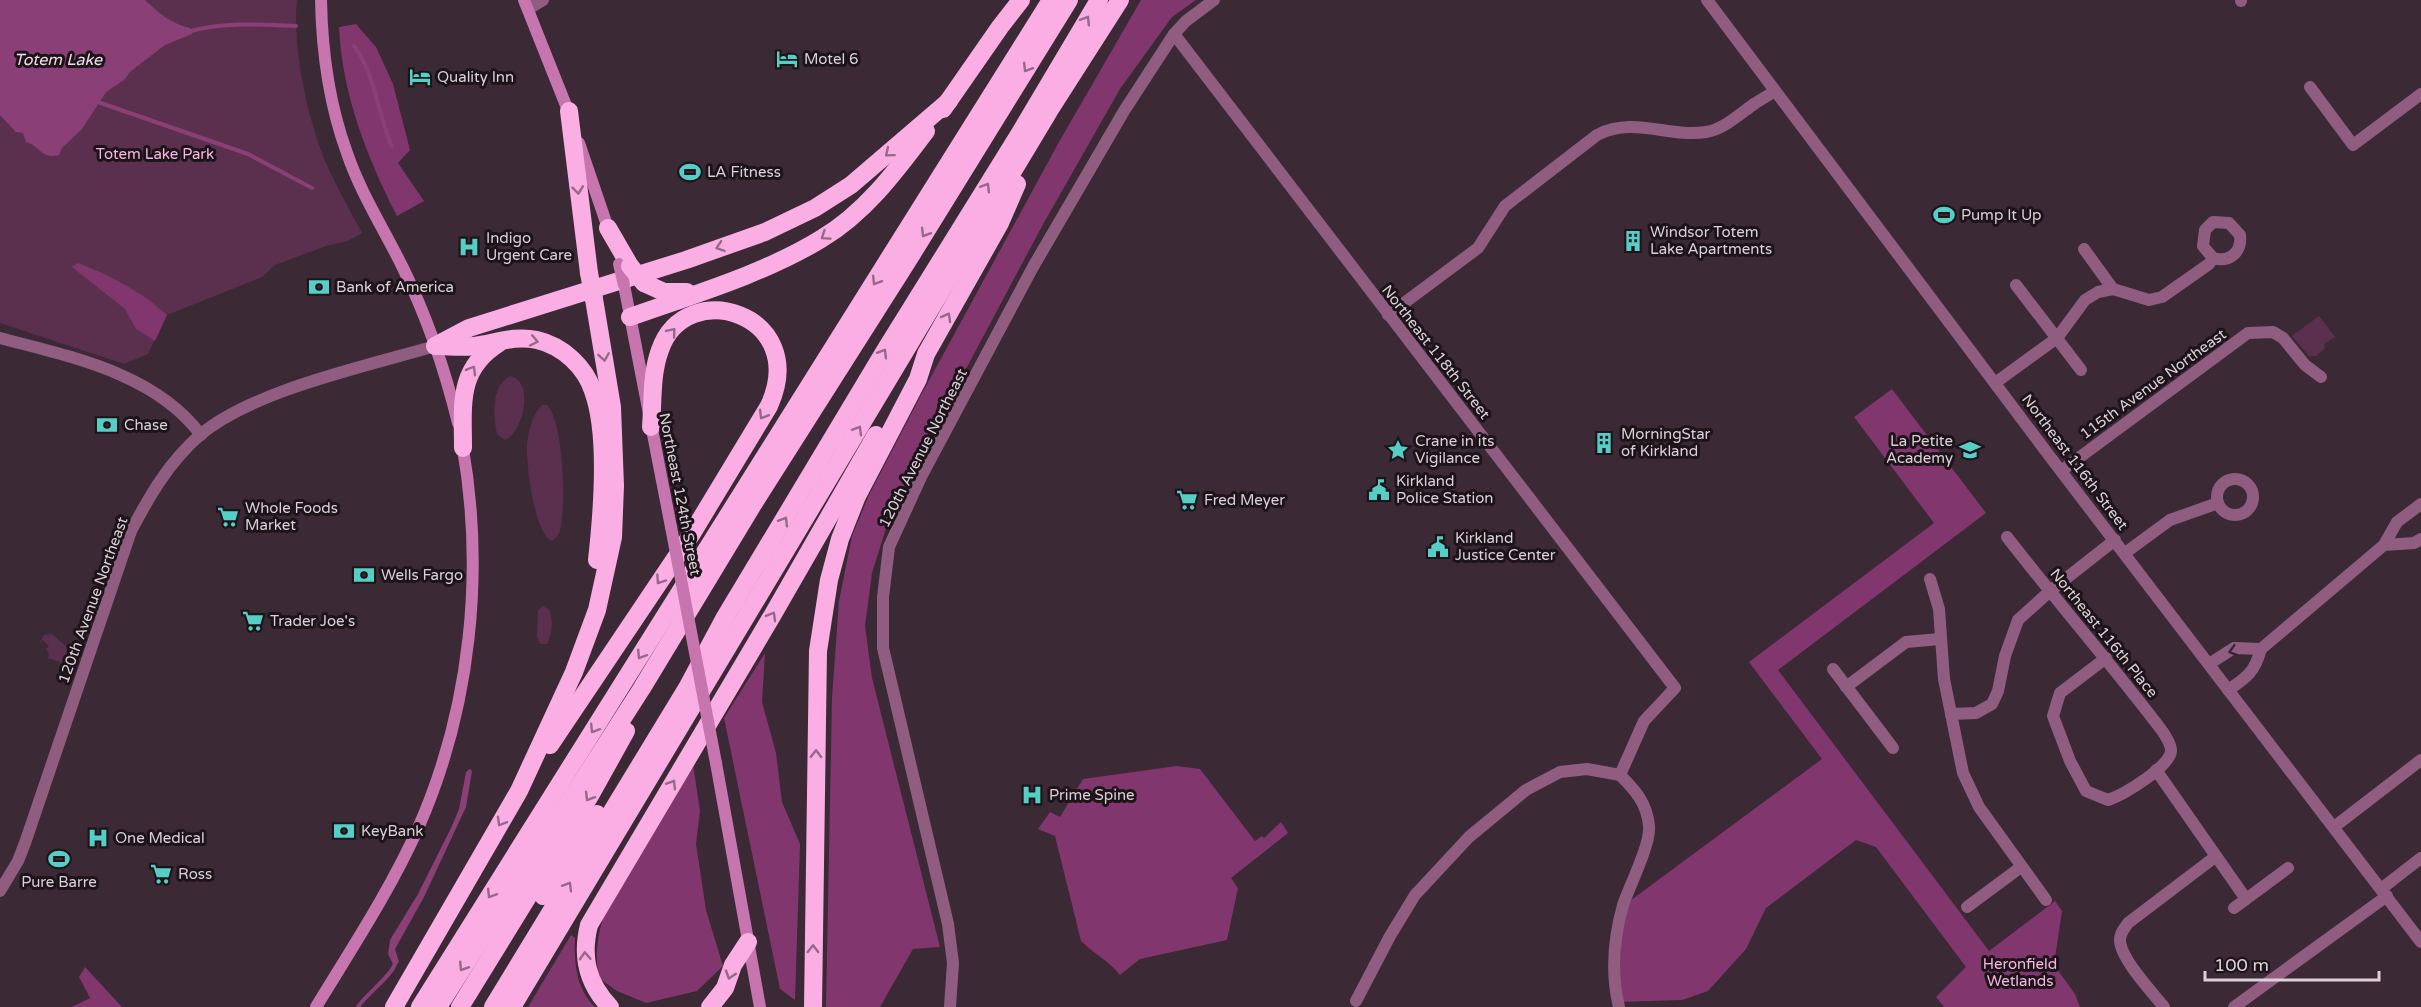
<svg xmlns="http://www.w3.org/2000/svg" width="2421" height="1007" font-family="'Varela Round',sans-serif">
<style>
.green{fill:#5b304f}
.forest{fill:#81366e}
.water{fill:#8a3f76}
.lines{fill:none;stroke-linecap:round;stroke-linejoin:round}
.stream{stroke:#8a3f76;stroke-width:4}
.minor{stroke:#905d81;stroke-width:12}
.tertiary{stroke:#905d81;stroke-width:12}
.secondary{stroke:#c675af;stroke-width:12}
.motorway{stroke:#faaee3;stroke-width:18}
.secondary-bridge{stroke:#c675af;stroke-width:12}
.motorway-bridge{stroke:#faaee3;stroke-width:18}
.oneway{stroke:#976989}
.oneway2{stroke:#3a2634}
.labels{text-anchor:middle;stroke-width:6;stroke-linejoin:round;paint-order:stroke}
.poi-label{font-size:15px;fill:#dcd0d8;stroke:#1d141a;text-anchor:start}
.park-label{font-size:15px;fill:#f7b6e2;stroke:#1d141a}
.street-label{font-size:15px;fill:#dcd0d8;stroke:#1d141a}
.water-label{font-size:16px;font-style:italic;fill:#f1dbe9;stroke:#1d141a}
</style>
<rect width="100%" height="100%" fill="#3b2935"/>
<!-- green -->
<g class="green">
<path d="M 0,0 L 297,0 C 292,50 309,130 332,176 C 341,195 352,214 362,233 L 348,241 L 326,246 L 275,265 L 262,277 L 167,315 L 148,354 L 124,364 L 0,323 Z"/>
<path d="M 2319,316 L 2335,337 L 2324,344 L 2325,348 L 2316,356 L 2309,356 L 2292,336 Z"/>
<path d="M 510,376 C 536,381 522,434 505,440 L 497,434 C 493,416 491,386 510,376 Z"/>
<path d="M 542,405 L 547,405 C 564,423 566,506 560,530 C 559,536 556,538 552,541 C 534,534 526,463 527,444 C 528,432 533,413 542,405 Z"/>
<path d="M 543,606 L 549,610 C 554,621 552,634 547,644 L 540,644 L 537,636 L 538,610 Z"/>
<path d="M 52,634 L 69,649 L 66,658 L 62,663 L 48,658 L 49,654 L 46,649 L 49,646 L 43,640 L 40,642 L 44,635 Z"/>
</g>
<!-- forest -->
<g class="forest">
<path d="M 1141,0 L 1196,0 L 1172,17 L 1120,89 L 1041,228 L 893,506 L 872,573 L 865,626 L 872,678 L 940,947 L 913,949 L 880,1007 L 826,1007 L 832,698 L 839,601 L 852,536 L 869,495 L 920,397 L 1059,142 Z"/>
<path d="M 356,24 L 376,47 L 393,84 L 410,150 L 398,163 L 424,201 L 397,216 C 367,157 342,94 339,27 Z"/>
<path d="M 78,263 C 113,277 139,290 167,315 L 155,341 L 136,329 L 125,309 L 72,267 Z"/>
<path d="M 1892,389 L 1986,513 L 1778,670 L 1989,951 L 2055,901 L 2062,911 L 2054,965 L 2075,994 L 2080,1007 L 1944,1007 L 1936,997 L 1966,967 L 1876,847 L 1856,840 L 1766,908 L 1746,949 L 1708,991 L 1682,1000 L 1618,1002 L 1623,906 L 1822,759 L 1749,662 L 1934,523 L 1854,417 Z"/>
<path d="M 765,653 L 762,702 L 776,753 L 782,802 L 800,844 L 795,1000 L 780,989 L 724,718 Z"/>
<path d="M 693,764 L 700,811 L 696,844 L 706,910 L 723,966 L 697,991 L 646,1003 L 617,991 L 599,978 C 594,954 598,934 605,911 Z"/>
<path d="M 1177,766 L 1200,769 L 1255,841 L 1262,836 L 1264,838 L 1281,822 L 1288,833 L 1231,878 L 1238,888 L 1227,940 L 1140,959 L 1120,975 C 1108,960 1094,954 1081,941 L 1055,836 L 1038,829 L 1050,812 L 1060,817 L 1083,779 Z"/>
<path d="M 571,935 L 575,938 C 574,962 576,989 595,1007 L 528,1007 Z"/>
<path d="M 85,967 L 122,1007 L 72,1007 L 90,998 L 79,977 Z"/>
</g>
<!-- water -->
<g class="water">
<path d="M 0,0 L 145,0 C 160,14 170,23 190,28 L 192,34 L 165,45 L 131,71 L 124,80 L 106,92 L 82,129 L 62,148 L 59,155 C 42,160 40,146 26,142 L 23,133 L 16,132 L 0,115 Z"/>
<path d="M 470,769 L 472,771 L 466,807 L 424,897 L 395,949 L 399,962 L 395,966 L 393,964 L 388,954 L 390,940 L 418,894 L 451,828 L 459,809 L 466,772 Z"/>
</g>
<g class="lines">
<!-- stream -->
<g class="stream">
<path d="M 187,32 C 221,22 261,24 296,26"/>
<path d="M 354,46 C 376,75 377,114 392,146"/>
<path d="M 95,101 L 248,154 L 312,188"/>
<path d="M 358,1007 C 365,995 394,974 395,963"/>
</g>
<!-- minor -->
<g class="minor">
<path d="M 2241,1 L 2241,0"/>
<path d="M 528,9 L 543,0"/>
<path d="M 2310,87 L 2353,145 L 2421,94"/>
<path d="M 1754,104 L 1775,91"/>
<path d="M 2084,249 L 2113,289"/>
<path d="M 2016,285 L 2081,370"/>
<path d="M 0,338 C 71,357 155,373 201,435"/>
<path d="M 1995,383 L 2057,338 L 2085,300 L 2098,292 L 2113,289 L 2149,300 L 2162,297 L 2209,264 L 2213,258 C 2230,263 2242,252 2240,235 L 2229,223 L 2213,222 L 2205,230 L 2203,246 L 2213,258"/>
<path d="M 2061,471 L 2248,333 L 2273,332 L 2283,338 L 2305,365 L 2321,377"/>
<circle cx="2235" cy="497" r="18"/>
<path d="M 2007,537 C 2058,603 2113,666 2163,732 C 2166,737 2171,744 2171,750 C 2172,766 2123,795 2108,800 L 2086,791 L 2070,761 L 2053,716 L 2060,693 L 2106,658"/>
<path d="M 2384,545 L 2414,543 L 2421,539"/>
<path d="M 2125,553 L 2170,520 L 2218,503"/>
<path d="M 1930,579 L 1939,609 L 1944,679 L 1963,773 L 1979,807 L 2046,900"/>
<path d="M 2209,664 L 2234,648 L 2261,649"/>
<path d="M 1833,669 L 1893,748"/>
<path d="M 1846,687 L 1906,642 L 1940,639"/>
<path d="M 2228,690 C 2248,677 2255,671 2261,649 L 2384,545 L 2397,522 L 2421,504"/>
<path d="M 1951,714 L 1976,713 L 1992,704 L 1998,691 L 2005,656 L 2018,620 L 2050,591 L 2115,540"/>
<path d="M 2156,770 L 2246,899"/>
<path d="M 2334,827 L 2421,760"/>
<path d="M 2381,889 L 2421,858"/>
<path d="M 1967,907 L 2021,867"/>
<path d="M 2234,908 L 2288,868"/>
<path d="M 950,1007 L 953,963 L 948,924 L 883,648 L 883,597 L 889,547 L 921,477 L 1033,267 L 1124,111 L 1174,34 L 1186,21 L 1214,0"/>
<path d="M 2164,1007 C 2152,992 2120,958 2120,940 C 2120,933 2124,929 2128,923 L 2215,857"/>
<path d="M 2234,1007 L 2387,896"/>
</g>
<!-- tertiary -->
<g class="tertiary">
<path d="M 1707,0 L 2054,462 L 2421,942"/>
<path d="M 1174,34 L 1675,688 L 1644,721 L 1620,775"/>
<path d="M 1388,315 L 1478,248 L 1505,206 L 1597,135 C 1634,116 1668,138 1706,132 C 1724,129 1740,114 1754,104"/>
<path d="M 0,891 L 18,861 L 25,843 L 131,531 C 150,495 169,462 200,435 C 253,390 368,366 435,346"/>
<path d="M 1356,1001 L 1390,936 L 1415,895 L 1469,837 L 1526,790 L 1560,772 L 1587,769 L 1620,775"/>
<path d="M 1619,1007 C 1611,974 1614,937 1623,905 C 1629,887 1651,844 1649,826 C 1647,803 1635,790 1620,775"/>
</g>
<!-- secondary -->
<g class="secondary">
<path d="M 321,0 C 322,52 329,104 347,153 C 361,194 384,229 403,268 C 427,317 445,370 458,423"/>
<path d="M 524,0 L 571,118"/>
<path d="M 579,143 L 610,234"/>
<path d="M 624,285 L 671,527"/>
<path d="M 716,763 L 760,1007"/>
<path d="M 316,1007 C 352,948 391,889 419,826 C 471,707 485,570 462,443"/>
</g>
<!-- motorway -->
<g class="motorway">
<path d="M 943,109 L 1000,27 L 1021,0"/>
<path d="M 569,111 L 589,273"/>
<path d="M 608,228 L 630,266"/>
<path d="M 644,283 L 664,292 L 687,292"/>
<path d="M 630,317 C 692,295 766,273 821,239 C 865,213 896,171 926,131"/>
<path d="M 435,346 L 469,328 L 686,260 L 765,232 L 815,208 L 851,185 L 949,101"/>
<path d="M 437,346 C 449,346 462,348 474,346 C 496,343 515,335 537,340 C 563,346 585,367 593,391 C 609,434 602,515 597,560"/>
<path d="M 463,448 C 463,405 457,369 499,343"/>
<path d="M 550,745 L 691,535 L 769,406 C 811,314 686,275 660,350 C 651,374 653,403 651,427"/>
<path d="M 543,896 L 597,814"/>
<path d="M 394,1007 L 519,791 L 574,672 L 597,610 L 613,537 L 615,486 L 612,407 L 594,299"/>
<path d="M 420,1007 L 1051,0"/>
<path d="M 438,1007 L 642,688 L 752,506 L 907,262 L 1069,0"/>
<path d="M 460,1007 L 591,794 L 626,731"/>
<path d="M 493,1007 L 687,688 L 724,619 L 886,349 L 1020,133 L 1099,0"/>
<path d="M 512,1007 L 1049,111 L 1120,0"/>
<path d="M 610,1007 C 587,983 581,957 589,925 L 772,616 L 876,435"/>
<path d="M 710,1007 L 725,988 L 733,965 L 748,942"/>
<path d="M 813,1007 L 818,651 L 829,580 L 840,539 L 857,496 L 918,379 L 926,354 L 1000,223 L 1017,184"/>
</g>
<!-- secondary-bridge -->
<g class="secondary-bridge">
<path d="M 619,264 L 624,285"/>
<path d="M 671,527 L 716,763"/>
</g>
<!-- motorway-bridge -->
<g class="motorway-bridge">
<path d="M 630,266 L 644,283"/>
<path d="M 589,273 L 594,299"/>
</g>
</g>
<!-- one-way arrows -->
<defs><path id="oneway-chevron" d="M-2-3.5L2.5 0L-2 3.5" fill="none" stroke-width="1.6" stroke-linecap="round" stroke-linejoin="round" transform="scale(1.5)"/></defs>
<g class="oneway">
<use href="#oneway-chevron" transform="translate(1086 20) rotate(-58)"/>
<use href="#oneway-chevron" transform="translate(1027 68) rotate(122)"/>
<use href="#oneway-chevron" transform="translate(889 153) rotate(140)"/>
<use href="#oneway-chevron" transform="translate(986 187) rotate(-58)"/>
<use href="#oneway-chevron" transform="translate(578 190) rotate(83)"/>
<use href="#oneway-chevron" transform="translate(925 233) rotate(121)"/>
<use href="#oneway-chevron" transform="translate(825 236) rotate(146)"/>
<use href="#oneway-chevron" transform="translate(720 247) rotate(161)"/>
<use href="#oneway-chevron" transform="translate(876 281) rotate(122)"/>
<use href="#oneway-chevron" transform="translate(947 317) rotate(-61)"/>
<use href="#oneway-chevron" transform="translate(672 332) rotate(-50)"/>
<use href="#oneway-chevron" transform="translate(534 341) rotate(12)"/>
<use href="#oneway-chevron" transform="translate(883 353) rotate(-59)"/>
<use href="#oneway-chevron" transform="translate(604 357) rotate(81)"/>
<use href="#oneway-chevron" transform="translate(472 370) rotate(-60)"/>
<use href="#oneway-chevron" transform="translate(763 415) rotate(121)"/>
<use href="#oneway-chevron" transform="translate(858 430) rotate(-59)"/>
<use href="#oneway-chevron" transform="translate(784 521) rotate(-59)"/>
<use href="#oneway-chevron" transform="translate(660 580) rotate(124)"/>
<use href="#oneway-chevron" transform="translate(772 616) rotate(-60)"/>
<use href="#oneway-chevron" transform="translate(641 655) rotate(122)"/>
<use href="#oneway-chevron" transform="translate(594 729) rotate(122)"/>
<use href="#oneway-chevron" transform="translate(816 754) rotate(-89)"/>
<use href="#oneway-chevron" transform="translate(672 784) rotate(-59)"/>
<use href="#oneway-chevron" transform="translate(589 797) rotate(121)"/>
<use href="#oneway-chevron" transform="translate(501 822) rotate(120)"/>
<use href="#oneway-chevron" transform="translate(568 886) rotate(-59)"/>
<use href="#oneway-chevron" transform="translate(491 894) rotate(122)"/>
<use href="#oneway-chevron" transform="translate(813 949) rotate(-89)"/>
<use href="#oneway-chevron" transform="translate(585 956) rotate(-93)"/>
<use href="#oneway-chevron" transform="translate(463 967) rotate(122)"/>
<use href="#oneway-chevron" transform="translate(730 975) rotate(108)"/>
</g>
<use class="oneway2" href="#oneway-chevron" transform="translate(2233 651) rotate(164)"/>
<!-- icons -->
<defs>
<symbol id="hotel-bare" viewBox="-9 -9 18 18"><path d="M-6-4.5h1.5V1H6V5H4.5V3h-9V5H-6ZM-4 0a1.8 1.8 0 1 1 3.6 0ZM.5 0V-2.5h3Q6-2.5 6 0Z" fill="#55cec5" stroke="#1d141a" stroke-width="2.5" paint-order="stroke"/></symbol>
<symbol id="stadium-bare" viewBox="-9 -9 18 18"><path d="M0-5a6.5 5 0 1 0 0 10a6.5 5 0 1 0 0-10ZM-3.5-1.8h7v3.6h-7Z" fill="#55cec5" stroke="#1d141a" stroke-width="2.5" paint-order="stroke"/></symbol>
<symbol id="building-bare" viewBox="-9 -9 18 18"><path d="M-4-6H4V6H1V3H-1V6H-4ZM-2.5-4.3h1.7v1.8h-1.7ZM.8-4.3h1.7v1.8H.8ZM-2.5-1h1.7V.8h-1.7ZM.8-1h1.7V.8H.8Z" fill="#55cec5" stroke="#1d141a" stroke-width="2.5" paint-order="stroke"/></symbol>
<symbol id="hospital-bare" viewBox="-9 -9 18 18"><path d="M-5-5h3v3.5h4V-5h3V5h-3V1.5h-4V5h-3Z" fill="#55cec5" stroke="#1d141a" stroke-width="2.5" paint-order="stroke"/></symbol>
<symbol id="bank-bare" viewBox="-9 -9 18 18"><path d="M-6-4H6V4H-6ZM0-2.3a2.3 2.3 0 1 0 0 4.6a2.3 2.3 0 1 0 0-4.6Z" fill="#55cec5" stroke="#1d141a" stroke-width="2.5" paint-order="stroke"/></symbol>
<symbol id="sight-bare" viewBox="-9 -9 18 18"><path d="M0-6L1.8-2.2L6-1.7L2.9 1.2L3.7 5.4L0 3.3L-3.7 5.4L-2.9 1.2L-6-1.7L-1.8-2.2Z" fill="#55cec5" stroke="#1d141a" stroke-width="2.5" paint-order="stroke"/></symbol>
<symbol id="school-bare" viewBox="-9 -9 18 18"><path d="M0-5L7-2L0 1L-7-2ZM-4 1L0 2.5L4 1V4Q0 6-4 4Z" fill="#55cec5" stroke="#1d141a" stroke-width="2.5" paint-order="stroke"/></symbol>
<symbol id="civic-bare" viewBox="-9 -9 18 18"><path d="M-.6-6.5H3V-4.5H.6V-3L4-1V1h2V6H-6V1h2V-1L-.6-3ZM-1.2 2.5V6h2.4V2.5Z" fill="#55cec5" stroke="#1d141a" stroke-width="2.5" paint-order="stroke"/></symbol>
<symbol id="supermarket-bare" viewBox="-9 -9 18 18"><path d="M-6-5.5h2.5l.6 2H6L4.5 2H-2.5L-4.4-4H-6ZM-1.5 3.2a1.3 1.3 0 1 0 .1 0ZM3 3.2a1.3 1.3 0 1 0 .1 0Z" fill="#55cec5" stroke="#1d141a" stroke-width="2.5" paint-order="stroke"/></symbol>
</defs>
<g fill-rule="evenodd">
<use href="#hotel-bare" x="772" y="44" width="30" height="30"/>
<use href="#hotel-bare" x="405" y="62" width="30" height="30"/>
<use href="#stadium-bare" x="675" y="157" width="30" height="30"/>
<use href="#stadium-bare" x="1929" y="200" width="30" height="30"/>
<use href="#building-bare" x="1618" y="226" width="30" height="30"/>
<use href="#hospital-bare" x="454" y="232" width="30" height="30"/>
<use href="#bank-bare" x="304" y="272" width="30" height="30"/>
<use href="#bank-bare" x="92" y="410" width="30" height="30"/>
<use href="#building-bare" x="1589" y="428" width="30" height="30"/>
<use href="#sight-bare" x="1383" y="435" width="30" height="30"/>
<use href="#school-bare" x="1955" y="435" width="30" height="30"/>
<use href="#civic-bare" x="1364" y="475" width="30" height="30"/>
<use href="#supermarket-bare" x="1172" y="485" width="30" height="30"/>
<use href="#supermarket-bare" x="213" y="502" width="30" height="30"/>
<use href="#civic-bare" x="1423" y="532" width="30" height="30"/>
<use href="#bank-bare" x="349" y="560" width="30" height="30"/>
<use href="#supermarket-bare" x="238" y="606" width="30" height="30"/>
<use href="#hospital-bare" x="1017" y="780" width="30" height="30"/>
<use href="#bank-bare" x="329" y="816" width="30" height="30"/>
<use href="#hospital-bare" x="83" y="823" width="30" height="30"/>
<use href="#stadium-bare" x="44" y="844" width="30" height="30"/>
<use href="#supermarket-bare" x="146" y="859" width="30" height="30"/>
</g>
<g class="labels">
<!-- poi labels -->
<g class="poi-label">
<text x="804" y="64">Motel 6</text>
<text x="437" y="82">Quality Inn</text>
<text x="707" y="177">LA Fitness</text>
<text x="1961" y="220">Pump It Up</text>
<text x="1650" y="237">Windsor Totem<tspan x="1650" dy="17">Lake Apartments</tspan></text>
<text x="486" y="243">Indigo<tspan x="486" dy="17">Urgent Care</tspan></text>
<text x="336" y="292">Bank of America</text>
<text x="124" y="430">Chase</text>
<text x="1621" y="439">MorningStar<tspan x="1621" dy="17">of Kirkland</tspan></text>
<text x="1415" y="446">Crane in its<tspan x="1415" dy="17">Vigilance</tspan></text>
<text x="1953" y="446" text-anchor="end">La Petite<tspan x="1953" dy="17">Academy</tspan></text>
<text x="1396" y="486">Kirkland<tspan x="1396" dy="17">Police Station</tspan></text>
<text x="1204" y="505">Fred Meyer</text>
<text x="245" y="513">Whole Foods<tspan x="245" dy="17">Market</tspan></text>
<text x="1455" y="543">Kirkland<tspan x="1455" dy="17">Justice Center</tspan></text>
<text x="381" y="580">Wells Fargo</text>
<text x="270" y="626">Trader Joe's</text>
<text x="1049" y="800">Prime Spine</text>
<text x="361" y="836">KeyBank</text>
<text x="115" y="843">One Medical</text>
<text x="178" y="879">Ross</text>
<text x="59" y="887" text-anchor="middle">Pure Barre</text>
</g>
<!-- park labels -->
<g class="park-label">
<text x="155" y="159">Totem Lake Park</text>
<text x="2020" y="969">Heronfield<tspan x="2020" dy="17">Wetlands</tspan></text>
</g>
<!-- street labels -->
<g class="street-label">
<text transform="translate(1436 352) rotate(52)" y="5">Northeast 118th Street</text>
<text transform="translate(2153 384) rotate(-36)" y="5">115th Avenue Northeast</text>
<text transform="translate(923 448) rotate(-63)" y="5">120th Avenue Northeast</text>
<text transform="translate(2075 462) rotate(53)" y="5">Northeast 116th Street</text>
<text transform="translate(680 494) rotate(79)" y="5">Northeast 124th Street</text>
<text transform="translate(93 600) rotate(-70)" y="5">120th Avenue Northeast</text>
<text transform="translate(2104 633) rotate(51)" y="5">Northeast 116th Place</text>
</g>
<!-- water labels -->
<g class="water-label">
<text x="58" y="65">Totem Lake</text>
</g>
</g>
<!-- scale -->
<path d="M2205 971v9h174v-9" fill="none" stroke="#dcd0d8" stroke-width="3"/>
<text x="2214" y="971" font-size="18" fill="#dcd0d8" stroke="#1d141a" stroke-width="4.5" paint-order="stroke">100 m</text>
</svg>
